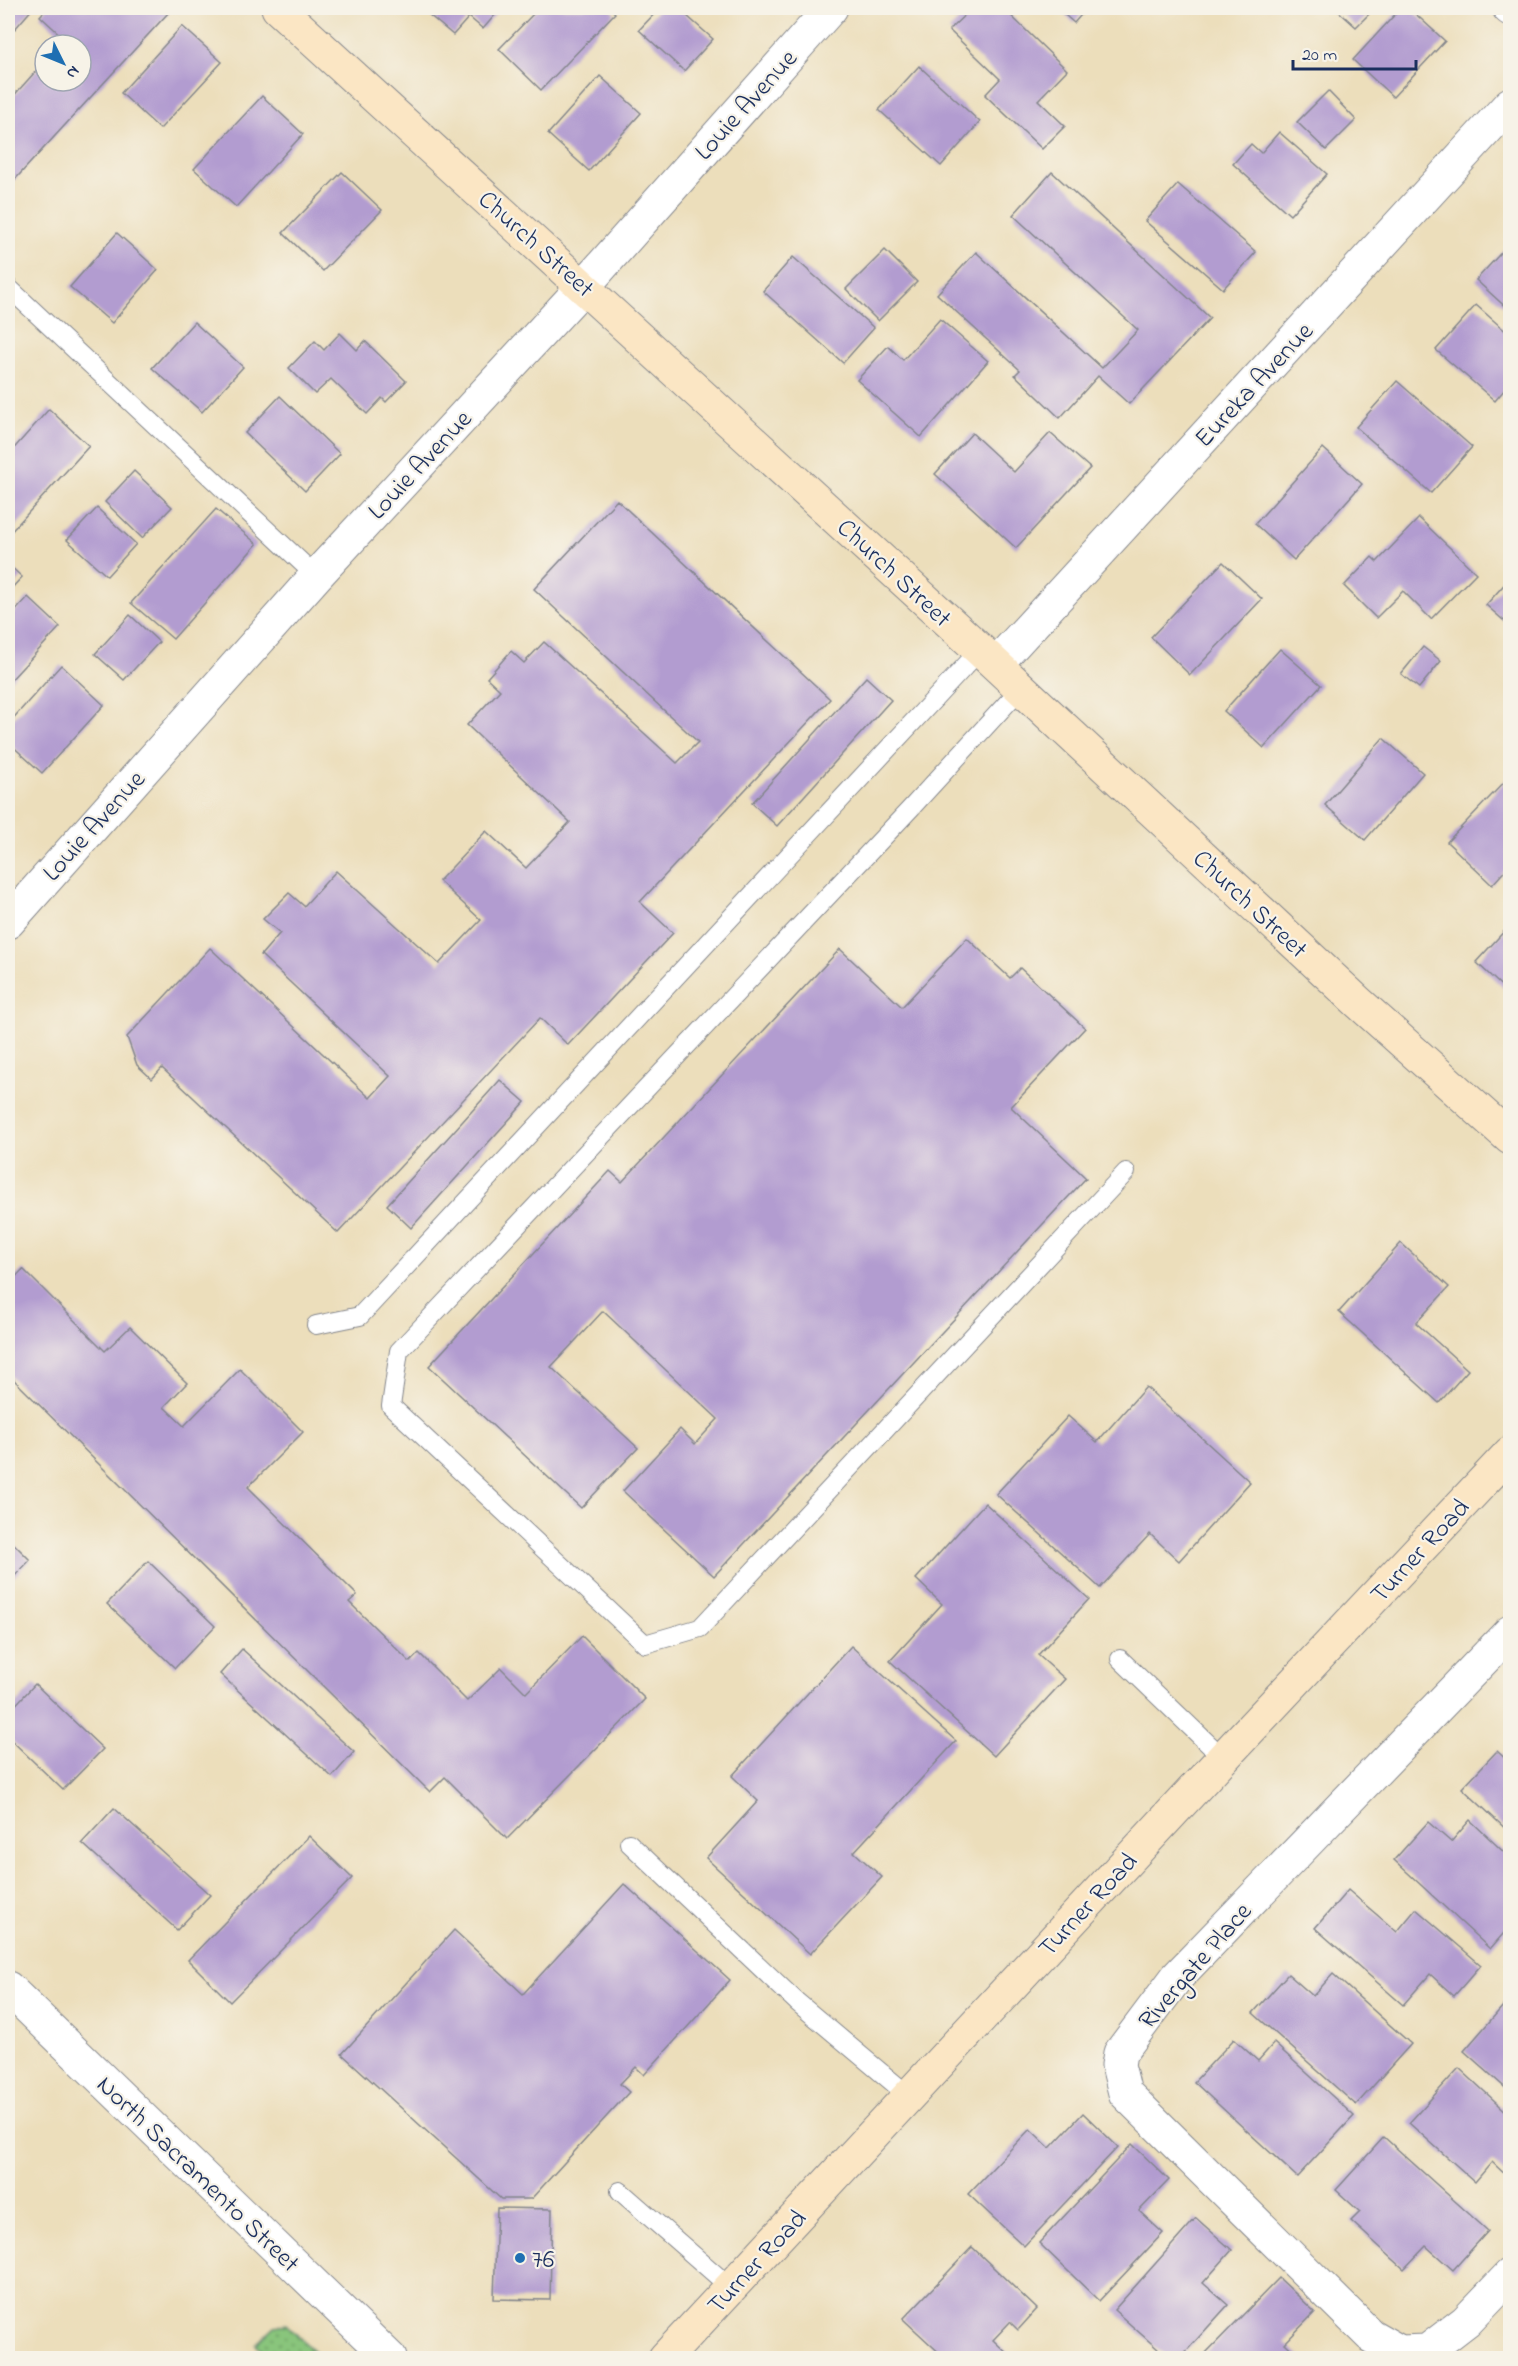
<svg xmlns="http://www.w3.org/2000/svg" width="1518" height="2366" font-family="'Indie Flower',sans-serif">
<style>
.grass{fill:url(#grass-dots);stroke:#527a6c;stroke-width:1.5}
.building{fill:#b29cd0}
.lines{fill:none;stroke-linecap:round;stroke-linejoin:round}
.lane-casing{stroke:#84868c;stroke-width:20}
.street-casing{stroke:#84868c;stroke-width:35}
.secondary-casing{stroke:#84868c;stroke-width:35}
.lane{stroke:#fff;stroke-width:18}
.street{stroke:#fff;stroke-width:33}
.secondary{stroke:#fbe6c4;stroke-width:33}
.poi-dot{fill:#1f6fb2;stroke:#f7f3e8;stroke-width:2}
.labels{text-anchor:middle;stroke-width:4.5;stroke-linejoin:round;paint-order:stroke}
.street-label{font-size:26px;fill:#1b2f5e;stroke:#f7f3e8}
.poi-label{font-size:26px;fill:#1b2f5e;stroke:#f7f3e8;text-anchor:start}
</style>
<defs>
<pattern id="grass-dots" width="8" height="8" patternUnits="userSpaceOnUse" patternTransform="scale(1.5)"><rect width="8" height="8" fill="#89c57b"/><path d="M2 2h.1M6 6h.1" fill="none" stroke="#6fa068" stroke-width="1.8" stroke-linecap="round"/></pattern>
</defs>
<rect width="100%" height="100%" fill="#f7f3e8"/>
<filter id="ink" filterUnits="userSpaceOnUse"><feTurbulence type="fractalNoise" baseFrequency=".0167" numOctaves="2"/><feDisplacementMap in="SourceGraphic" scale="12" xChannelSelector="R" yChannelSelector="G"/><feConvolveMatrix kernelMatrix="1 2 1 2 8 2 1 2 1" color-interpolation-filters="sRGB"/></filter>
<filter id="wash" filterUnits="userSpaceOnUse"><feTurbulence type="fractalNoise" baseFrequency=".008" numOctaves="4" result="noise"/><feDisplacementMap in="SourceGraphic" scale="24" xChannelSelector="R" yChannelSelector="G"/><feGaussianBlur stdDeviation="1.35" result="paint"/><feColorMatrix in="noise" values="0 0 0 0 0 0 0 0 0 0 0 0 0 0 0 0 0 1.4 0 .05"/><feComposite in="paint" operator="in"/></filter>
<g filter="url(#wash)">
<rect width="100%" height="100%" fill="#ecdebb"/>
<!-- grass -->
<path class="grass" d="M 286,2324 L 321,2358 L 271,2358 L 256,2344 L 275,2326 Z"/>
<g id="blocks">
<!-- building -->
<g class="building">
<path d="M 8,8 L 33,8 L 8,37 Z"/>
<path d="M 47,8 L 164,8 L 169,12 L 8,187 L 8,102 L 45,61 L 45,81 L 81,81 L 81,45 L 60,45 L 65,39 L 40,16 Z"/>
<path d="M 421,8 L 501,8 L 483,29 L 469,17 L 453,35 Z"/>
<path d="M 539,8 L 610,8 L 615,13 L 541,90 L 499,49 Z"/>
<path d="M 660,8 L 678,8 L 713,39 L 684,71 L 639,30 Z"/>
<path d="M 972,8 L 1003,8 L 1067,70 L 1038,100 L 1065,126 L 1042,149 L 985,95 L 1000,79 L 949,30 Z"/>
<path d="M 1057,8 L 1087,8 L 1074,23 Z"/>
<path d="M 1335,8 L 1375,8 L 1356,27 Z"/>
<path d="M 1401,8 L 1409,8 L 1445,41 L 1393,97 L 1353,60 Z"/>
<path d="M 182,26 L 222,62 L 160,129 L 121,93 Z"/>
<path d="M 919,66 L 980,122 L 941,166 L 879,110 Z"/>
<path d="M 600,76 L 641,113 L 589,171 L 548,134 Z"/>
<path d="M 1328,91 L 1356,120 L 1326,150 L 1297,122 Z"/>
<path d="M 262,96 L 303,134 L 236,207 L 194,169 Z"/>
<path d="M 1279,132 L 1327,174 L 1290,215 L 1233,164 L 1251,144 L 1261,153 Z"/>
<path d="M 342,172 L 382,210 L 323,271 L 283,233 Z"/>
<path d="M 1052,172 L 1210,318 L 1129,404 L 1098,376 L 1060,418 L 1015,375 L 1020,370 L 937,294 L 976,252 L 1102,368 L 1138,330 L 1013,215 Z"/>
<path d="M 1178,184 L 1256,252 L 1223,289 L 1145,221 Z"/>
<path d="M 117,233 L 158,270 L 112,323 L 70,287 Z"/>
<path d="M 1510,243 L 1510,311 L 1476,280 Z"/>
<path d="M 885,250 L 917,282 L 878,321 L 846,289 Z"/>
<path d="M 793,257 L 874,328 L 843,363 L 763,291 Z"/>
<path d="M 1476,305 L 1510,335 L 1510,383 L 1495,401 L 1436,350 Z"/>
<path d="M 940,319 L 988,361 L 921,437 L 857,380 L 888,346 L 903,360 Z"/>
<path d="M 194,322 L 243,367 L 202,412 L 152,368 Z"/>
<path d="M 340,333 L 357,350 L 365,341 L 406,381 L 386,402 L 382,398 L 367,414 L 331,379 L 315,394 L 289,368 L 315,341 L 324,350 Z"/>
<path d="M 1397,381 L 1472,447 L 1431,493 L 1356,427 Z"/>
<path d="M 280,396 L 340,454 L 305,491 L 245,433 Z"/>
<path d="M 49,409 L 89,446 L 8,535 L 8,455 Z"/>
<path d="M 972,433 L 1014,472 L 1050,433 L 1090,468 L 1016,548 L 935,474 Z"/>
<path d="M 1323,448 L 1362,484 L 1294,560 L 1255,524 Z"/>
<path d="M 134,471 L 172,507 L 142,538 L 105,502 Z"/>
<path d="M 617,500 L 830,699 L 640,902 L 673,933 L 568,1045 L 540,1018 L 338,1233 L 162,1068 L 152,1079 L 137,1065 L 127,1037 L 210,948 L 370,1098 L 390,1076 L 261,955 L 280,933 L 263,919 L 289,893 L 304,906 L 336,871 L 439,964 L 481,920 L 439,881 L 486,831 L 526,868 L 570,822 L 467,725 L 500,690 L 487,678 L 511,651 L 524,663 L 544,642 L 677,763 L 698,742 L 534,589 Z"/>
<path d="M 97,508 L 136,544 L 107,576 L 67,540 Z"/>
<path d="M 216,509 L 257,544 L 173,639 L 131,603 Z"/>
<path d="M 1419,518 L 1476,573 L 1431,619 L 1403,591 L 1376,618 L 1344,586 L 1372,557 L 1377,562 Z"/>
<path d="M 1223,562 L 1262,599 L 1190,675 L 1151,637 Z"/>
<path d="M 8,564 L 22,577 L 8,592 Z"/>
<path d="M 1510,578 L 1510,626 L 1486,605 Z"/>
<path d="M 28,597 L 60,627 L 8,683 L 8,619 Z"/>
<path d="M 130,615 L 159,642 L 124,680 L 95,654 Z"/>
<path d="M 1423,647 L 1441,661 L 1419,688 L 1401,674 Z"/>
<path d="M 1280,649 L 1321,685 L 1264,748 L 1224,711 Z"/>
<path d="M 61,665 L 104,705 L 42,773 L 8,742 L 8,724 Z"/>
<path d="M 866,677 L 891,700 L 777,826 L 752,803 Z"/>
<path d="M 1383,738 L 1423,773 L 1365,840 L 1325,805 Z"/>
<path d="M 1510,776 L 1510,865 L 1492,885 L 1447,842 Z"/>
<path d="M 1510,925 L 1510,994 L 1476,962 Z"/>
<path d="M 967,938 L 1010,978 L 1020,968 L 1085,1028 L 1011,1107 L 1086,1178 L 714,1576 L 623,1491 L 680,1429 L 695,1444 L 718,1419 L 603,1311 L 551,1367 L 638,1448 L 581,1508 L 429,1366 L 610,1171 L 622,1182 L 840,949 L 902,1007 Z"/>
<path d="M 500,1080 L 525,1102 L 411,1228 L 387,1205 Z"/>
<path d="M 1401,1243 L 1449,1287 L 1416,1323 L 1468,1370 L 1439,1403 L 1339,1312 Z"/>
<path d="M 23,1269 L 105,1351 L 130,1327 L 187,1383 L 164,1407 L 184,1426 L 240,1369 L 303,1432 L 248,1487 L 357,1595 L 349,1602 L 410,1662 L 419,1653 L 467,1701 L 501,1668 L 526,1693 L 582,1636 L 645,1699 L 507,1839 L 445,1777 L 430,1792 L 8,1374 L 8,1285 Z"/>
<path d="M 1146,1387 L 1250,1482 L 1179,1561 L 1150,1534 L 1100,1588 L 996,1494 L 1068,1416 L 1097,1442 Z"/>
<path d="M 985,1503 L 1089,1599 L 1038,1655 L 1065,1679 L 994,1756 L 890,1661 L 942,1604 L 916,1579 Z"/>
<path d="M 8,1538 L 30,1560 L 8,1583 Z"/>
<path d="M 148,1561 L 215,1626 L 175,1668 L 107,1604 Z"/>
<path d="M 851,1646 L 956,1741 L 854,1852 L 882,1877 L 810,1954 L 706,1858 L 758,1801 L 732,1776 Z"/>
<path d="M 242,1649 L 354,1752 L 332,1777 L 220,1674 Z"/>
<path d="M 35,1684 L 103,1749 L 63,1790 L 8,1737 L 8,1713 Z"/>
<path d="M 1497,1751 L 1510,1763 L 1510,1833 L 1462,1788 Z"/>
<path d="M 114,1808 L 210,1895 L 177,1930 L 82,1843 Z"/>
<path d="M 1470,1820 L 1510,1858 L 1510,1926 L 1490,1949 L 1394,1860 L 1428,1822 L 1451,1842 Z"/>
<path d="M 309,1836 L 352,1878 L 230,2002 L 188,1960 Z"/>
<path d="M 624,1884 L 730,1980 L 644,2075 L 636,2067 L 620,2084 L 629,2092 L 531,2199 L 501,2199 L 342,2054 L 454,1930 L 523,1994 Z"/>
<path d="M 1348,1890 L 1397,1932 L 1416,1909 L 1481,1965 L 1454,1996 L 1430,1974 L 1403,2005 L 1315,1928 Z"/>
<path d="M 1288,1974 L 1313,1996 L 1333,1974 L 1411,2044 L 1356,2105 L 1253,2013 Z"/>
<path d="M 1510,1998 L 1510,2092 L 1464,2051 Z"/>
<path d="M 1234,2039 L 1258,2061 L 1274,2043 L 1354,2116 L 1297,2177 L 1194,2082 Z"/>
<path d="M 1459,2068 L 1510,2115 L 1510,2179 L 1492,2162 L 1475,2182 L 1409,2123 Z"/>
<path d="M 1083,2113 L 1118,2147 L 1024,2246 L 968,2194 L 1030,2129 L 1050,2148 Z"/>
<path d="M 1384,2137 L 1488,2231 L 1453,2270 L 1426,2246 L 1404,2269 L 1351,2221 L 1360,2212 L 1336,2190 Z"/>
<path d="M 1132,2144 L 1169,2180 L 1139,2211 L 1163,2233 L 1099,2301 L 1039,2243 Z"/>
<path d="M 497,2208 L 552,2209 L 550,2300 L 494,2299 Z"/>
<path d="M 1196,2218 L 1232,2250 L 1203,2283 L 1228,2305 L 1180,2358 L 1168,2358 L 1114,2310 Z"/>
<path d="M 972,2247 L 1037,2309 L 1018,2330 L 1010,2322 L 993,2340 L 1012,2358 L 945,2358 L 903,2319 Z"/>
<path d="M 1279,2278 L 1315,2312 L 1285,2343 L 1301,2358 L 1201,2358 Z"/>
</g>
</g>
</g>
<g filter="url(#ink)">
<use href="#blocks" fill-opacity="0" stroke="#84868c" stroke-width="1.5"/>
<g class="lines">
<defs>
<g id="lane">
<path d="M 8,287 L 316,576"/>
<path d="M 1021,688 L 911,808 L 399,1351 L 391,1406 L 645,1644 L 700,1628 L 1126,1172"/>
<path d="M 316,1325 L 360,1316 L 980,650"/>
<path d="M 1120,1659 L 1223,1758"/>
<path d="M 629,1843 L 797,2002 L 909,2096"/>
<path d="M 620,2191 L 731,2288"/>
</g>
<g id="street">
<path d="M 1509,8 L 1510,9"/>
<path d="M 996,664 L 1510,104"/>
<path d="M 8,922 L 316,576 L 584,286 L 831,8"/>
<path d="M 1510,1632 L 1177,1977 L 1120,2053 L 1118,2065 L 1125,2093 L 1370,2335 L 1400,2352 L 1427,2351 L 1466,2321 L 1510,2275"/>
<path d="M 8,1988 L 390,2358"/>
</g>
<g id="secondary">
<path d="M 278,8 L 980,650 L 1358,1002 L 1510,1138"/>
<path d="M 665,2358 L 1223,1758 L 1510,1453"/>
</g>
</defs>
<!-- lane casing -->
<use href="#lane" class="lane-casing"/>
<!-- street casing -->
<use href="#street" class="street-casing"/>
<!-- secondary casing -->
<use href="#secondary" class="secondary-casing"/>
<!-- lane -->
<use href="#lane" class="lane"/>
<!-- street -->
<use href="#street" class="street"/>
<!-- secondary -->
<use href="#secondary" class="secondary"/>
</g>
</g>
<!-- markers -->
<circle class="poi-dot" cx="520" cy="2258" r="6"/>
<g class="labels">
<!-- street labels -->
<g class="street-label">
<text transform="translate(745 104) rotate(-48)" y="9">Louie Avenue</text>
<text transform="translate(537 243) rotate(42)" y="9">Church Street</text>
<text transform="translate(1253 384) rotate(-47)" y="9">Eureka Avenue</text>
<text transform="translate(419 464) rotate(-47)" y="9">Louie Avenue</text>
<text transform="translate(895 572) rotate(43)" y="9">Church Street</text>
<text transform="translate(93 825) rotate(-48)" y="9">Louie Avenue</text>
<text transform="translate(1251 903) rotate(43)" y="9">Church Street</text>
<text transform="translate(1419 1550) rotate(-47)" y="9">Turner Road</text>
<text transform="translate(1087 1904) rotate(-47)" y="9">Turner Road</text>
<text transform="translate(1194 1965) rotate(-49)" y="9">Rivergate Place</text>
<text transform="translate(199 2173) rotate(44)" y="9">North Sacramento Street</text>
<text transform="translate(756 2261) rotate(-47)" y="9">Turner Road</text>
</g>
<!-- poi labels -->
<g class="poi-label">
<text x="532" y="2267">76</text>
</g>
</g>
<!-- margin -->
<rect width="1518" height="2366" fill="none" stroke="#f7f3e8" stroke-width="30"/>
<!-- north arrow -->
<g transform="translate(63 63) rotate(133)"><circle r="28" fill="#f7f3e8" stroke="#9fa5b1" stroke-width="1.5"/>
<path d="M0-4.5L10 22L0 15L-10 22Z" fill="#1f6fb2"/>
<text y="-9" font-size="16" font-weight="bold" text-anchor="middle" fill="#1b2f5e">N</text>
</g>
<!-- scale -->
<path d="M1293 60v9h123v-9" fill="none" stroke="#1b2f5e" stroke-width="3"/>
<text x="1302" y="60" font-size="18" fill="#1b2f5e" stroke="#f7f3e8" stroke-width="4.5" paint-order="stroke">20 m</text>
</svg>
